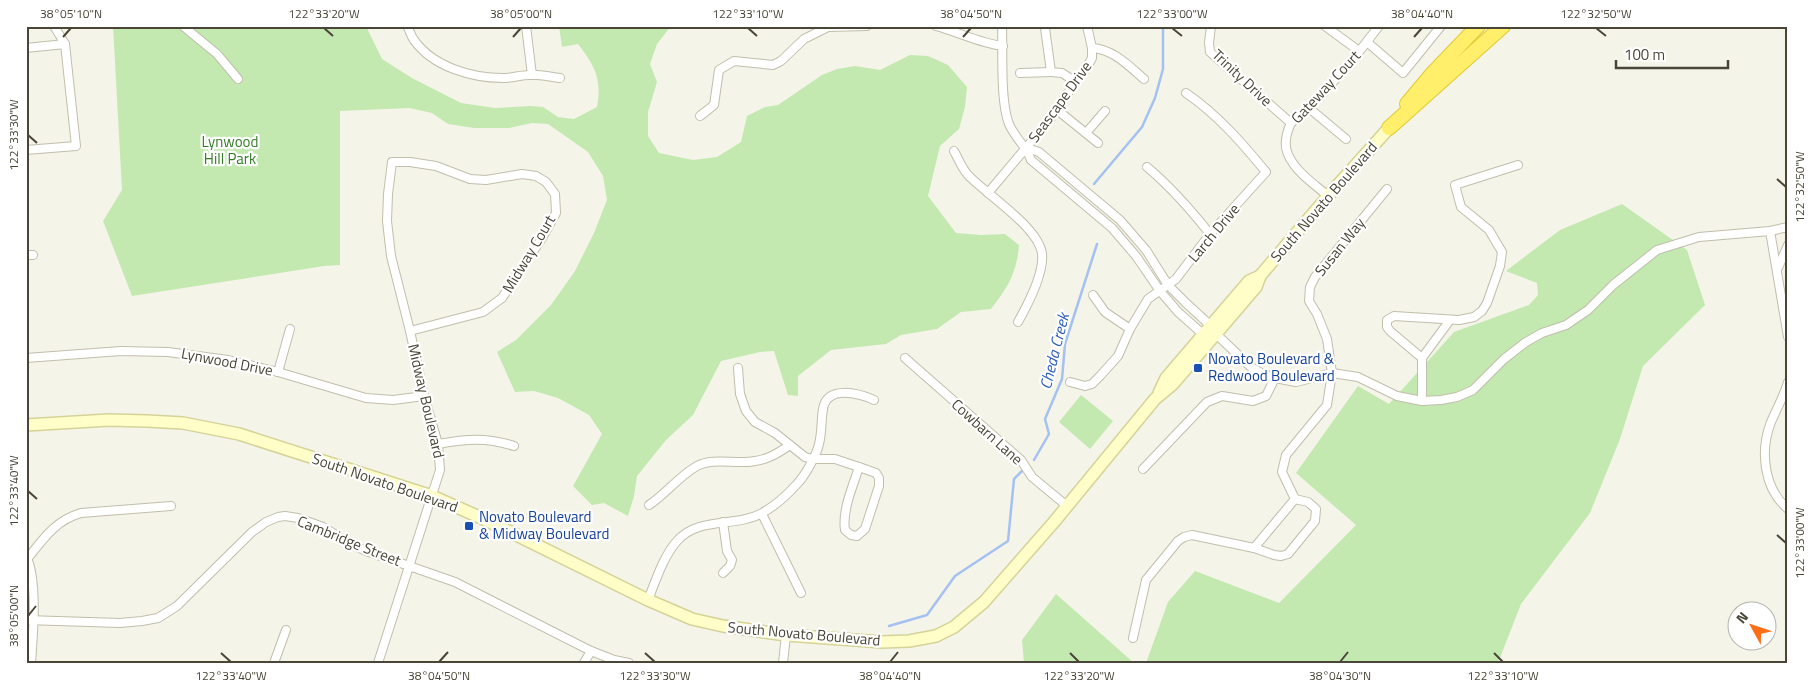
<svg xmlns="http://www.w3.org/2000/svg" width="1814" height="689" font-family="'Titillium Web',sans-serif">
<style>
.green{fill:#c3e9b1}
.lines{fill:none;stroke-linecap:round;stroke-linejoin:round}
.stream{stroke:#a5c1f2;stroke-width:2.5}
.minor-casing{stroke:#c1beab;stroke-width:10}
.secondary-casing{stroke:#d5d398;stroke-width:14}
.motorway-casing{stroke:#e1c937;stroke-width:16}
.minor{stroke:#fff;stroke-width:8}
.secondary{stroke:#fffec9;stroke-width:11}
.motorway{stroke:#ffef6a;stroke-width:14}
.ticks{fill:none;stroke:#494637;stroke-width:2}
.transit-dot{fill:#1a4fb4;stroke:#fff;stroke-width:2}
.labels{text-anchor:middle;stroke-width:4.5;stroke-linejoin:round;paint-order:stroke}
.street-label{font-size:15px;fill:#494637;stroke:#fff}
.park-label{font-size:15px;fill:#357c28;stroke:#fff}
.transit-label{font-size:15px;fill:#164399;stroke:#fff;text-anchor:start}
.water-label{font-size:16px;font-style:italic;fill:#2d5db8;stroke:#fff}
.neatline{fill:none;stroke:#494637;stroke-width:2}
.ticks-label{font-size:12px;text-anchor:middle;fill:#494637}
</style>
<rect width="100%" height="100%" fill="#f5f4e9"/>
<!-- green -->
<g class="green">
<path d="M 113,26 L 366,26 L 382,59 L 412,78 L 461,103 L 495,108 L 530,106 L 543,107 L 558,117 L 574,119 L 597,107 C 602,79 595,66 578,44 L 562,47 L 559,26 L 671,26 L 657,44 L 650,64 L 657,82 L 648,112 L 648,136 L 659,153 L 693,160 L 717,157 L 741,142 L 747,116 L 765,107 L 778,105 L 822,75 L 837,69 L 855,66 L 880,70 L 910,55 L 928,56 L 948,65 L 967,87 L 965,107 L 959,129 L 940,146 L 928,196 L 956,233 L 981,235 L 1005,234 L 1019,245 C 1017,272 1008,288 991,309 L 961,312 L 937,329 L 901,335 L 886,344 L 831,350 L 798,376 L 798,396 L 788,395 L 774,351 L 760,352 L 721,361 L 693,415 L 666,440 L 637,476 L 634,496 L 628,516 L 604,503 L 592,505 L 573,486 L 602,434 L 589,415 L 558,398 L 534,391 L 515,392 L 497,352 L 516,340 L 551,305 L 575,271 L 594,233 L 607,200 L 603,176 L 588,152 L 548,124 L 532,123 L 509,128 L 474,128 L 448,124 L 432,113 L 409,108 L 340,111 L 340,265 L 324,266 L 132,296 L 103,221 L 122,190 Z"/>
<path d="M 1622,204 L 1687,250 L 1705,305 L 1643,366 L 1620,439 L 1590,513 L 1521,604 L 1498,663 L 1146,663 L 1168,602 L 1195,571 L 1279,603 L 1356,525 L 1296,473 L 1358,386 L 1389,404 L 1454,332 L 1529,305 L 1538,295 L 1537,283 L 1506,271 L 1560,230 Z"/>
<path d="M 1081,395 L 1113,421 L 1090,449 L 1059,422 Z"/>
<path d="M 1056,594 L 1134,663 L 1024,663 L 1022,640 Z"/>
</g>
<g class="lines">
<!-- stream -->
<g class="stream">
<path d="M 1094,184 L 1142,127 L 1155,98 L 1163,69 L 1163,26"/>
<path d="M 1034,460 L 1049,434 L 1045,419 L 1062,379 L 1065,344 L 1097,244"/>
<path d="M 889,626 L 927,615 L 955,576 L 1008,541 L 1014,479 L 1022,471"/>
</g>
<defs>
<g id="minor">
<path d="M 183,26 L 217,54 L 238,79"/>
<path d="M 407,26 C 410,31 411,36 414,40 C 433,67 472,78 503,78 C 512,78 521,75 530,75 C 539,74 550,77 560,78"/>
<path d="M 526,26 L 532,75"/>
<path d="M 936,26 C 958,32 982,44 1003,46"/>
<path d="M 1002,26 C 1003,53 1000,101 1009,124 C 1015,138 1026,146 1031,160 L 1112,228 L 1136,256 L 1160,291 L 1178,312 L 1204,335 L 1206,335"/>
<path d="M 1211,26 L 1209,43 L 1210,52 L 1291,123"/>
<path d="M 1325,26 L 1359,51"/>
<path d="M 1045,28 L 1051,72 L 1062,73 L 1076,82"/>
<path d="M 1367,42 L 1403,73 L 1441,26"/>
<path d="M 26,48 L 65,44"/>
<path d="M 1092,48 C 1113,49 1129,66 1144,79"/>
<path d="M 1020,73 L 1051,72"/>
<path d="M 1309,108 L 1346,139"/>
<path d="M 1056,109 L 1098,143"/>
<path d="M 700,116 L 714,105 L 719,70 L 734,61 L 773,65 L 781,61 L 804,39 L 828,27 L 867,26"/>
<path d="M 1086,133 L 1105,111"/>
<path d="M 1027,148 L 1039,152 L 1120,220 L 1146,250 L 1168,285 L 1186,303 L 1211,326 L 1216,334 L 1251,367 L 1263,374 L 1275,378 L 1296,382 L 1332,373 L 1358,377 L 1397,396 L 1422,401 L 1441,400 L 1457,397 L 1473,390 L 1504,359 L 1526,342 L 1542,333 L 1566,325 L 1588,310 L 1613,285 L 1657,250 L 1699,237 L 1770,231 L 1788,227"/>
<path d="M 26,150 L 76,146 L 65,44 L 54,26"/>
<path d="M 954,151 C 959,160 963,171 970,177 C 989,196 1039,228 1042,254 C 1044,273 1027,306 1018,322"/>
<path d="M 1147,167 C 1171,187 1191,210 1210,234"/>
<path d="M 988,193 L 1051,118 L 1056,109 L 1086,69 L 1092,58 L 1092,48 L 1087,26"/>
<path d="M 1328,196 C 1313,183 1290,168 1286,148 C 1285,140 1287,132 1290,125 C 1294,118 1304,113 1310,107 C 1334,82 1358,54 1379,26"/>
<path d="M 1770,231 L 1788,337"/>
<path d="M 26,255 L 33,255"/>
<path d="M 1777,270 L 1788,245"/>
<path d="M 1093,295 L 1105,312 L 1130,329"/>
<path d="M 26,358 L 121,351 L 168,352 L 228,360 L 278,372 L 366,398 L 393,400 L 424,396"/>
<path d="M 905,358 L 1021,460 L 1032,477 L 1067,506"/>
<path d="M 1422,358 L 1390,331 L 1387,327 L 1387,320 L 1394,316 L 1459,320 L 1474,317 L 1482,311 L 1487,303 L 1500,266 L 1502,252 L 1489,230 L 1461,207 L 1455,185 L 1518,165"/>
<path d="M 738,368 L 740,394 L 746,411 L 755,422 L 775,433 L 805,457 L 812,459 L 835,459 L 859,467"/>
<path d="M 278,372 L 290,329"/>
<path d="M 1070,382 L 1085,386 L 1092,384 L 1100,376 L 1118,356 L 1130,329 L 1148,299 L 1176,279 L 1210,234 L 1266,172 C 1242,143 1218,115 1186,93"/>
<path d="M 1788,382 C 1784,396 1777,408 1771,422 C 1760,450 1763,488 1788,509"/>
<path d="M 1422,401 L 1422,358 L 1450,320"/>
<path d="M 438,444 C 466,439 486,437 514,446"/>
<path d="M 859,467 L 876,473 L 879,478 L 879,486 L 865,529 L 857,536 L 851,535 L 845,530 C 842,510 853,486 859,467 Z"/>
<path d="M 1143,469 L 1207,402 L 1222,396 L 1253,401 L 1266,396 L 1275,378"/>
<path d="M 649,505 C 666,494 679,476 697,466 C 714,457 737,465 755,461 C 769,459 778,453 790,445"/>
<path d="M 762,514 L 801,593"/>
<path d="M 1254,548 L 1274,555 L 1281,556 L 1288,554 L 1315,521 L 1316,509 L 1308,502 L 1295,499"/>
<path d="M 26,556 C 38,579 33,636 31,663"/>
<path d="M 28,558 C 43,539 56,520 81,513 L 171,506"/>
<path d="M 723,573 L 730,566 L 732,560 L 727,551 L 723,522"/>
<path d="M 648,600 C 656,580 663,557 677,541 C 699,516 735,528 762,513 C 775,506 787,495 797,484 C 805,476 817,454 819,444 C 822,433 821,421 823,409 C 827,385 858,393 874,400"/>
<path d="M 26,620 L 120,623 L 142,621 L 158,618 L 177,606 L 252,532 L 266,522 L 278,517 L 285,516 L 298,518 L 323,527 L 351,544 L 366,551 L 455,582 L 591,651 L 614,660 L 629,663"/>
<path d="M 1133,638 L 1146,580 L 1178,541 L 1184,537 L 1192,535 L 1254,548 L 1295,499 L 1282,472 L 1286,455 L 1327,405 L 1332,373 L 1327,339 L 1317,314 L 1309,301 L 1310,287 L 1315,277 L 1387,189"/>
<path d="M 274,663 L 286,630"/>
<path d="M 378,663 L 440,470 L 438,444 L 424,396 L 410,331 L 391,256 L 387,221 L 388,194 L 392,162 L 410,162 L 436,166 L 470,179 L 486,180 L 522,174 L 536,176 L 546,182 L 555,194 L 556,213 L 542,238 L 502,298 L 483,312 L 410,331"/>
<path d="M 584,663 L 591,651"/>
<path d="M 783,663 L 786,635"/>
</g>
<g id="secondary">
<path d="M 1159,393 L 1166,378 L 1249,281 L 1260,276"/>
<path d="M 26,425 L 109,420 L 147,421 L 183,423 L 239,434 L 432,496 L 486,520 L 648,600 L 692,619 L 723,626 L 786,635 L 882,642 L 909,641 L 936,636 L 954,627 L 984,602 L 1054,522 L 1155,399 L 1173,384 L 1256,287 L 1260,276 L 1328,196 L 1389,128"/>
</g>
<g id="motorway">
<path d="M 1407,104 L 1433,73 L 1478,26"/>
<path d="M 1389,128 L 1503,26"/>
</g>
</defs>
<!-- minor casing -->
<use href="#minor" class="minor-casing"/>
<!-- secondary casing -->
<use href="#secondary" class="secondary-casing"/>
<!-- motorway casing -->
<use href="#motorway" class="motorway-casing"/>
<!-- minor -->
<use href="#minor" class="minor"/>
<!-- secondary -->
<use href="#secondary" class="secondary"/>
<!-- motorway -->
<use href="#motorway" class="motorway"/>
</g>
<!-- ticks -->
<path class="ticks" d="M 324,28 L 333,36M 748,28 L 757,36M 1172,28 L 1182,36M 1596,28 L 1606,36M 63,37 L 71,28M 513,37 L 521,28M 963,37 L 971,28M 1414,37 L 1422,28M 28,135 L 37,143M 1777,179 L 1786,187M 28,491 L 37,499M 1777,535 L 1786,543M 28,616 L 36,606M 221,653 L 231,662M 645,653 L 655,662M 1070,653 L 1079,662M 1494,653 L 1503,662M 439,662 L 448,652M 890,662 L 898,652M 1340,662 L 1348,652"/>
<!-- markers -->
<g class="transit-dot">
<rect x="1193" y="363" width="10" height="10" rx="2.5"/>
<rect x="464" y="521" width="10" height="10" rx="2.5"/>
</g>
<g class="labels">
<!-- street labels -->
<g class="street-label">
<text transform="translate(1242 78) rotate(43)" y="5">Trinity Drive</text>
<text transform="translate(1326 87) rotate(-47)" y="5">Gateway Court</text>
<text transform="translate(1060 102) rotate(-54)" y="5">Seascape Drive</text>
<text transform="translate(1324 202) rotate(-49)" y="5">South Novato Boulevard</text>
<text transform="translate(1214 233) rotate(-50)" y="5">Larch Drive</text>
<text transform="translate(1340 247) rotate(-51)" y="5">Susan Way</text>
<text transform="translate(529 254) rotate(-59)" y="5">Midway Court</text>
<text transform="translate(227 362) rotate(11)" y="5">Lynwood Drive</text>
<text transform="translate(426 401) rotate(77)" y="5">Midway Boulevard</text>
<text transform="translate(987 432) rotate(42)" y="5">Cowbarn Lane</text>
<text transform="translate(385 483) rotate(19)" y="5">South Novato Boulevard</text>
<text transform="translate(349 541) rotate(22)" y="5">Cambridge Street</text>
<text transform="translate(804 634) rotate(5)" y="5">South Novato Boulevard</text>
</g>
<!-- park labels -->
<g class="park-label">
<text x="230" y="147">Lynwood<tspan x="230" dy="17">Hill Park</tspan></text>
</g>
<!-- transit labels -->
<g class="transit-label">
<text x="1208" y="364">Novato Boulevard &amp;<tspan x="1208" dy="17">Redwood Boulevard</tspan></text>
<text x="479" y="522">Novato Boulevard<tspan x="479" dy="17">&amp; Midway Boulevard</tspan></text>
</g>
<!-- water labels -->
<g class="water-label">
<text transform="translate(1054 351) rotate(-76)" y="6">Cheda Creek</text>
</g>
</g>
<!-- border -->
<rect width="1814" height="689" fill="none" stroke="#ffffff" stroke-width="55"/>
<!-- north arrow -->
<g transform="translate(1752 626) rotate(310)"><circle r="24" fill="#ffffff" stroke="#b6b5af"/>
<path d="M0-4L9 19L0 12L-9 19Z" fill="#fd6f17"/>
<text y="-8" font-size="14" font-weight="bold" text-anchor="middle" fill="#494637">N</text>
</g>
<!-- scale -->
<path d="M1616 60v8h112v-8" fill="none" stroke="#494637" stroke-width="2.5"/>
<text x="1624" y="60" font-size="15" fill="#494637" stroke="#ffffff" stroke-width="4" paint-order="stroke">100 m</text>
<rect x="28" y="28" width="1758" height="634" class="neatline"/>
<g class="ticks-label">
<text x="71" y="18">38°05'10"N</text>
<text x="324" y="18">122°33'20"W</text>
<text x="521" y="18">38°05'00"N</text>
<text x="748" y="18">122°33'10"W</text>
<text x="971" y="18">38°04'50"N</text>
<text x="1172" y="18">122°33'00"W</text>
<text x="1422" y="18">38°04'40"N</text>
<text x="1596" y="18">122°32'50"W</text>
<text transform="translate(14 135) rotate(-90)" y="4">122°33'30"W</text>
<text transform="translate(1800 187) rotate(-90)" y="4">122°32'50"W</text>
<text transform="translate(14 491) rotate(-90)" y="4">122°33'40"W</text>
<text transform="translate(1800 543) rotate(-90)" y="4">122°33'00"W</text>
<text transform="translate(14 616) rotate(-90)" y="4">38°05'00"N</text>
<text x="231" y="680">122°33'40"W</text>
<text x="439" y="680">38°04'50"N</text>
<text x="655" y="680">122°33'30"W</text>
<text x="890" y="680">38°04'40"N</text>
<text x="1079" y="680">122°33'20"W</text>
<text x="1340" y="680">38°04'30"N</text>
<text x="1503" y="680">122°33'10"W</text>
</g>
</svg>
